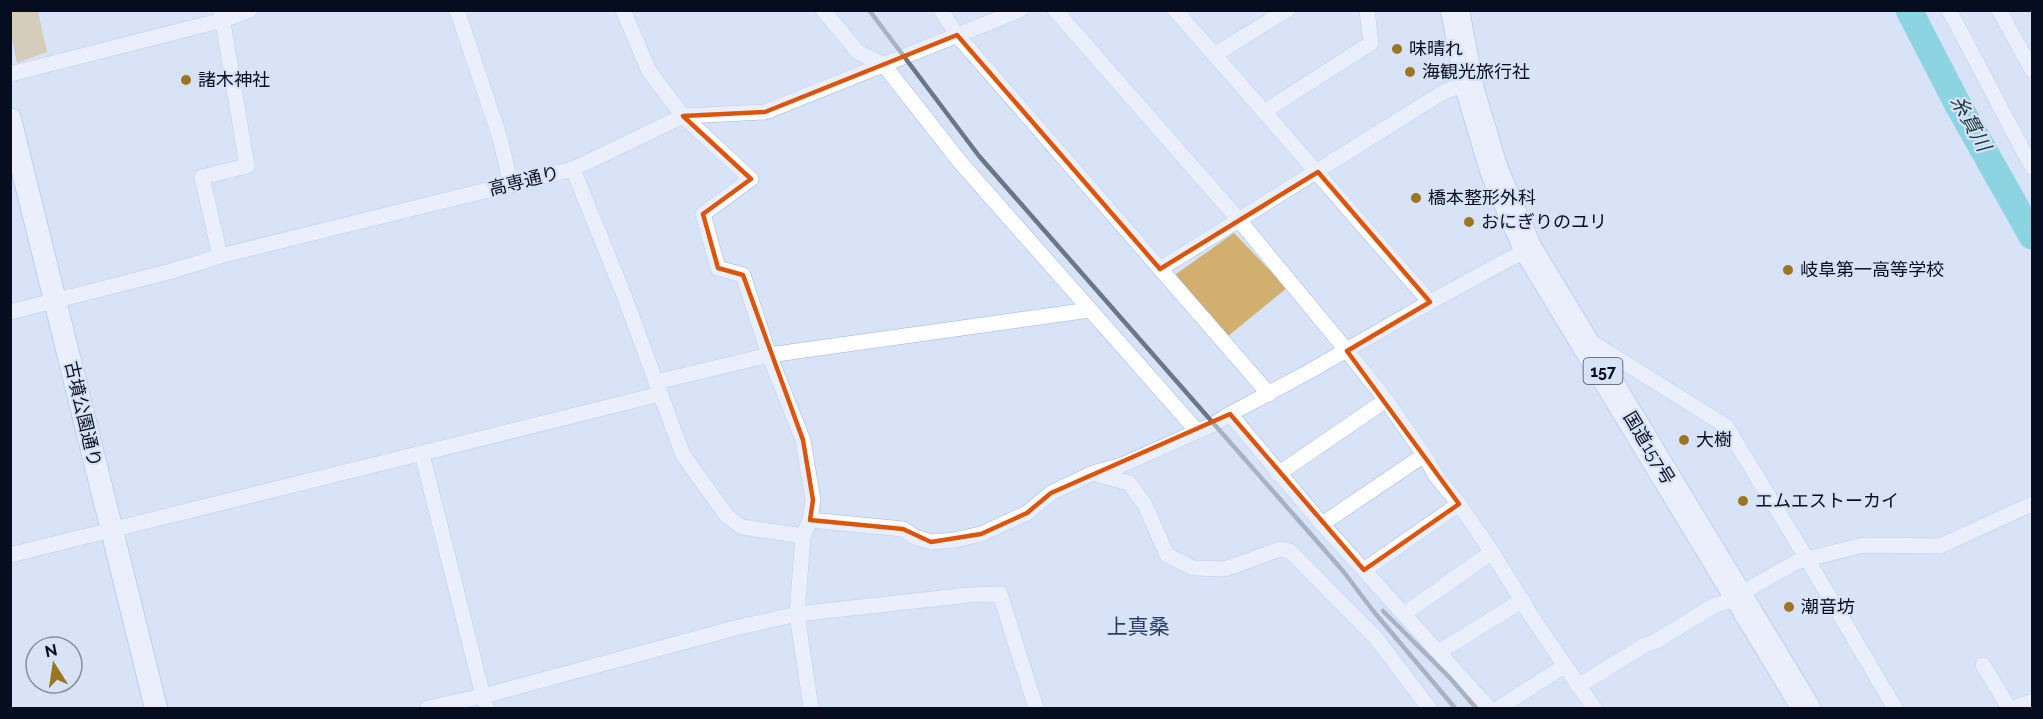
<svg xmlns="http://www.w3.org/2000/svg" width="2043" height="719" font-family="Raleway,'Noto Sans JP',sans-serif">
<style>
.green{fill:#d1af6f}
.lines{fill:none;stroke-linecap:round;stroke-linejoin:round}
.river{stroke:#31c1cb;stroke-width:27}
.street-casing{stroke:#9cb7e9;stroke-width:16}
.secondary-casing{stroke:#9cb7e9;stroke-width:24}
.highway-casing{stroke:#9cb7e9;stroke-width:30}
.street{stroke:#fff;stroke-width:15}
.secondary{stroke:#fff;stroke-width:22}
.highway{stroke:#fff;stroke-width:28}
.rail{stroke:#6c7689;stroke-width:4.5}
.marked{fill:none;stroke:#dd550d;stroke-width:4.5;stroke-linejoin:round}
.poi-dot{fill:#9b7521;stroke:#d8e3f8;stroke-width:2}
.labels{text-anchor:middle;stroke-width:4.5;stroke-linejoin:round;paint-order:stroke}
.shield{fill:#d8e3f8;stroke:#444d60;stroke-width:1.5}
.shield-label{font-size:16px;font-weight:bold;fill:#050d1f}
.poi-label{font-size:18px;fill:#050d1f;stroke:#d8e3f8;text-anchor:start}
.street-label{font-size:18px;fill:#050d1f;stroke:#d8e3f8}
.water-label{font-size:20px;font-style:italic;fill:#203c3f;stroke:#d8e3f8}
.quarter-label{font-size:21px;fill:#293f69;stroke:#d8e3f8}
</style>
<rect width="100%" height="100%" fill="#d8e3f8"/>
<!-- green -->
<g class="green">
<path d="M 10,11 L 38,11 L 47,52 L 17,63 L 11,35 Z"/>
<path d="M 1234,233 L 1287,288 L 1228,336 L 1172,277 Z"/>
</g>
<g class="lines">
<!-- river -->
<path class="river" d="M 1909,10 L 1957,103 L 2032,236"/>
<defs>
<g id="street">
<path d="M 457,10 L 500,138 L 511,185"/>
<path d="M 623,10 L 649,71 L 683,116 L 751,179 L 703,214 L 718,268 L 743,275 L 769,355 L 803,440 L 813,500 L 810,520 L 803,536 L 797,614 L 811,708"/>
<path d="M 823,10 L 858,52 L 884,65 L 960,162 L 1197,431"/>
<path d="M 941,10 L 957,35 L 1269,394"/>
<path d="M 1055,10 L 1239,220 L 1347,351 L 1386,400 L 1424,455 L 1436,476 L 1459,504 L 1492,552 L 1532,617 L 1594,708"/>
<path d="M 1175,10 C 1261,107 1344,205 1430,302"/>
<path d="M 1949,10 L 2032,167"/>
<path d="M 1999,10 L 2032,70"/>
<path d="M 1214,55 L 1287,10"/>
<path d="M 10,74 L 223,20 L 250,10"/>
<path d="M 1265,111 L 1371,43 L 1367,10"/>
<path d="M 573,169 L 622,290 L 683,455 L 727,516 L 742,527 L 803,536"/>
<path d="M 220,256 L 202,177 L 247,166 L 221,10"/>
<path d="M 1160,269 L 1442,93 L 1454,88"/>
<path d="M 10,312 L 172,271 L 220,256 L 573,169 L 683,116 L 765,112 L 1020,10"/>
<path d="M 1590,341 L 1726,426 L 1807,559 L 1895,708"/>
<path d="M 656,382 L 769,355 L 1090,310"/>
<path d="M 1230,414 L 1322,524 L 1489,708"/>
<path d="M 422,454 L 486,708"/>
<path d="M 1093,473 L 1129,483 L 1145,505 L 1167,555 L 1193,568 L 1225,569 L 1280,549 L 1290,551 L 1376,638 L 1429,708"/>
<path d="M 1278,474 L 1386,400"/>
<path d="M 810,520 L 903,529 L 915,537 L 931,542 L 954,540 L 981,534 L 1027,513 L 1051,493 L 1093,473 L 1122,465 L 1214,424 L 1230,414 L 1310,371 L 1430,302 L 1528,249"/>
<path d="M 1322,524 L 1424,455"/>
<path d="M 10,555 L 660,394"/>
<path d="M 1364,570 L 1459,504"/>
<path d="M 1404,614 L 1492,552"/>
<path d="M 1439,652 L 1523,600"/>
<path d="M 1983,665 L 2009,708"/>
<path d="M 1578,686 L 1645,645 L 1656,641 L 1715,605 L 1726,602 L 1796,562 L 1807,559 L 1863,545 L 1940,546 L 2032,504"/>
<path d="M 428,708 L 483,696 L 735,628 L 797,614 L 969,595 L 1000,594 L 1036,708"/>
<path d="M 1499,708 L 1564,666"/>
<path d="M 2013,708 L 2032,702"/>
</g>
<path id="secondary" d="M 10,119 L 156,708"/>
<path id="highway" d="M 1455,10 L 1470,90 L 1494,170 L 1528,249 L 1806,708"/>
</defs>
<!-- street casing -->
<use href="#street" class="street-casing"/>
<!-- secondary casing -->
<use href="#secondary" class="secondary-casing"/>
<!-- highway casing -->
<use href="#highway" class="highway-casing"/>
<!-- street -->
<use href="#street" class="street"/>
<!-- secondary -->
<use href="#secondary" class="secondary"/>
<!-- highway -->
<use href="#highway" class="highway"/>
<!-- rail -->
<g class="rail">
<path d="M 869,10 L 979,156 L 1343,571 L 1374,612 L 1455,708"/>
<path d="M 1383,611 L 1450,678 L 1476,708"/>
</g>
</g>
<!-- marked area -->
<path d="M0 0H2043V719H0ZM 957,35 L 1160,269 L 1318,172 L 1430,302 L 1347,351 L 1459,504 L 1364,570 L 1230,414 L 1051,493 L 1027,513 L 981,534 L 931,542 L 903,529 L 810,520 L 813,500 L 803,440 L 743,275 L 718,268 L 703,214 L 751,179 L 683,116 L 765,112 Z" fill="#d8e3f8" fill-opacity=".55" fill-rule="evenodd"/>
<path class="marked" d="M 957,35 L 1160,269 L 1318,172 L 1430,302 L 1347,351 L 1459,504 L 1364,570 L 1230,414 L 1051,493 L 1027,513 L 981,534 L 931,542 L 903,529 L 810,520 L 813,500 L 803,440 L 743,275 L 718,268 L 703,214 L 751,179 L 683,116 L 765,112 Z"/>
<!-- markers -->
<g class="poi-dot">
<circle cx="1397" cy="49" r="6"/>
<circle cx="1410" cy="72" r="6"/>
<circle cx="186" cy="80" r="6"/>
<circle cx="1416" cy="198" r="6"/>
<circle cx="1469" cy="222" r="6"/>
<circle cx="1788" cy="270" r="6"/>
<circle cx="1684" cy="440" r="6"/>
<circle cx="1743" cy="501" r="6"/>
<circle cx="1789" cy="607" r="6"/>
</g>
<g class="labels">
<!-- shield labels -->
<rect class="shield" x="1583.5" y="358" width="39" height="26" rx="4.5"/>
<g class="shield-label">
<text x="1603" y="377">157</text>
</g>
<!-- poi labels -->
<g class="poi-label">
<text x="1409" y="55">味晴れ</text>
<text x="1422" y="78">海観光旅行社</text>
<text x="198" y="86">諸木神社</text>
<text x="1428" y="204">橋本整形外科</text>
<text x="1481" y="228">おにぎりのユリ</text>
<text x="1800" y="276">岐阜第一高等学校</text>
<text x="1696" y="446">大樹</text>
<text x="1755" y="507">エムエストーカイ</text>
<text x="1801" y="613">潮音坊</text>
</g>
<!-- street labels -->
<g class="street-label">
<text transform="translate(524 181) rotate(-14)" y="6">高専通り</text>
<text transform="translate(83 414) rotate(77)" y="6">古墳公園通り</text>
<text transform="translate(1649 448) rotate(59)" y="6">国道157号</text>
</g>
<!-- water labels -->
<g class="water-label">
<text transform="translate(1971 123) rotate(61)" y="7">糸貫川</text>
</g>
<!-- quarter labels -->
<g class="quarter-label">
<text x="1138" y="634">上真桑</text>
</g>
</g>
<!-- border -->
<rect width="2043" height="719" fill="none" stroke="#050d1f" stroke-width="24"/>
<!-- north arrow -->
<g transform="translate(54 665) rotate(348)"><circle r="28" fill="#d8e3f8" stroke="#848da1" stroke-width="1.5"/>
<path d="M0-4.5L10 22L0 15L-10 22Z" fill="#9b7521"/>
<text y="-9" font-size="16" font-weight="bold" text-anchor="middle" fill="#050d1f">N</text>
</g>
</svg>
